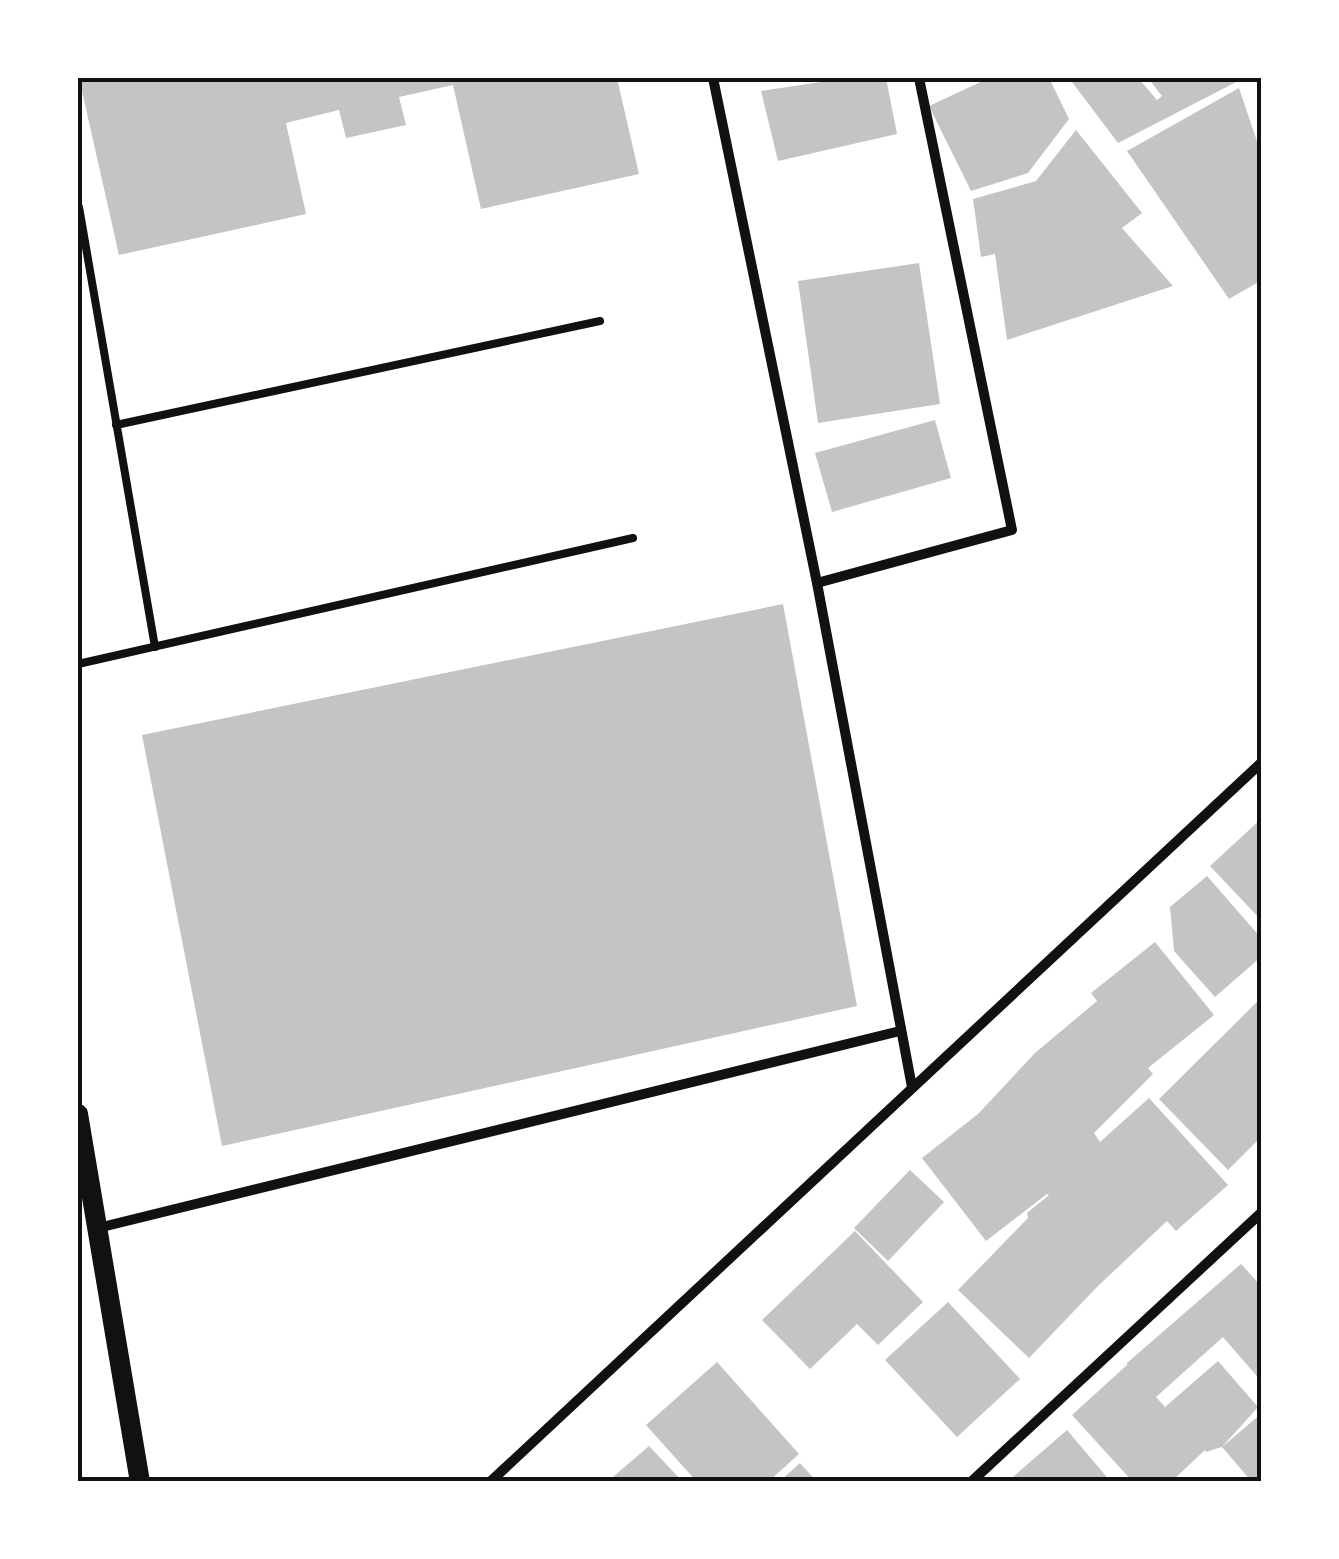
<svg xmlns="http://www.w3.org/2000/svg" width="1339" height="1559" font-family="'Titillium Web',sans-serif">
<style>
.building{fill:#c4c4c4}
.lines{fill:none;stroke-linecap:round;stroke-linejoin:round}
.service{stroke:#111;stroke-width:8}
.minor{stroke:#111;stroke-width:10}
.secondary{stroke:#111;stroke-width:20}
.neatline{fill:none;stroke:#111;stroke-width:4}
</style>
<rect width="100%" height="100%" fill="#fff"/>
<!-- building -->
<g class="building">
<path d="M 79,78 L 617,78 L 639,174 L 481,209 L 453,85 L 399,97 L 406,125 L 346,138 L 339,110 L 286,123 L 306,214 L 119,255 Z"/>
<path d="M 848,78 L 886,78 L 897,134 L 778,161 L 761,91 Z"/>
<path d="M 989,78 L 1049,78 L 1069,119 L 1028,173 L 971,191 L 929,106 Z"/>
<path d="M 1069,78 L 1138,78 L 1157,100 L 1162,96 L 1148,78 L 1244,78 L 1118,143 Z"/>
<path d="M 1239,88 L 1262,156 L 1262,280 L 1229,299 L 1127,151 Z"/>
<path d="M 1076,130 L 1142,213 L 1122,228 L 1173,286 L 1007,340 L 995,254 L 981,257 L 973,199 L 1036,181 Z"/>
<path d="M 919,263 L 940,404 L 818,423 L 798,281 Z"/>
<path d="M 935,420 L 951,478 L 832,512 L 815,453 Z"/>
<path d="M 783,604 L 857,1006 L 222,1146 L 142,735 Z"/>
<path d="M 1260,820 L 1262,822 L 1262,921 L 1210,866 Z"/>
<path d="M 1207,876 L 1262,939 L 1262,956 L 1215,997 L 1174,951 L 1170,907 Z"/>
<path d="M 1155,942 L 1214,1015 L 1148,1068 L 1153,1074 L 1094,1133 L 1100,1142 L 1149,1098 L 1228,1185 L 1176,1231 L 1167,1221 L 1098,1286 L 1029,1358 L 958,1290 L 1028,1218 L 1027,1213 L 1049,1195 L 1047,1194 L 986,1241 L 922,1158 L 978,1114 L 1035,1053 L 1097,1001 L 1091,993 Z"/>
<path d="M 1262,997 L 1262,1136 L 1228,1170 L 1159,1099 Z"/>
<path d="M 910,1170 L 944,1202 L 888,1261 L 854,1228 Z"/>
<path d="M 855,1231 L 923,1302 L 878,1345 L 857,1324 L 810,1369 L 762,1320 Z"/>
<path d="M 1241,1264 L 1262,1287 L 1262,1382 L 1223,1337 L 1156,1397 L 1165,1407 L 1218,1361 L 1258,1407 L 1222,1447 L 1262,1413 L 1262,1482 L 1252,1482 L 1222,1447 L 1206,1452 L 1205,1450 L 1171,1482 L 1133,1482 L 1072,1415 L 1127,1365 L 1127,1363 Z"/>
<path d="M 948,1302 L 1020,1379 L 957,1437 L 885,1360 Z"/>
<path d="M 717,1362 L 799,1454 L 768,1482 L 697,1482 L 646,1425 Z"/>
<path d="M 1067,1430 L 1111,1482 L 1007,1482 Z"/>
<path d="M 649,1446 L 683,1482 L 607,1482 Z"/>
<path d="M 800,1463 L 817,1482 L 779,1482 Z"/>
</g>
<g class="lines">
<!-- service -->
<g class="service">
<path d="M 79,207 L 155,647"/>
<path d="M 116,425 L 600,321"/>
<path d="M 78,664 L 633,538"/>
</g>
<!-- minor -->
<g class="minor">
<path d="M 713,78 L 817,583 L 912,1087"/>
<path d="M 817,583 L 1012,530 L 919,78"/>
<path d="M 98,1228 L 900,1031"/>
<path d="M 490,1482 L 1262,762"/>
<path d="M 971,1482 L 1262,1212"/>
</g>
<!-- secondary -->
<path class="secondary" d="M 78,1114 L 140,1482"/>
</g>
<!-- border -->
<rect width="1339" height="1559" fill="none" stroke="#ffffff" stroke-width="160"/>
<rect x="80" y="80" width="1179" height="1399" class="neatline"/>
</svg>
